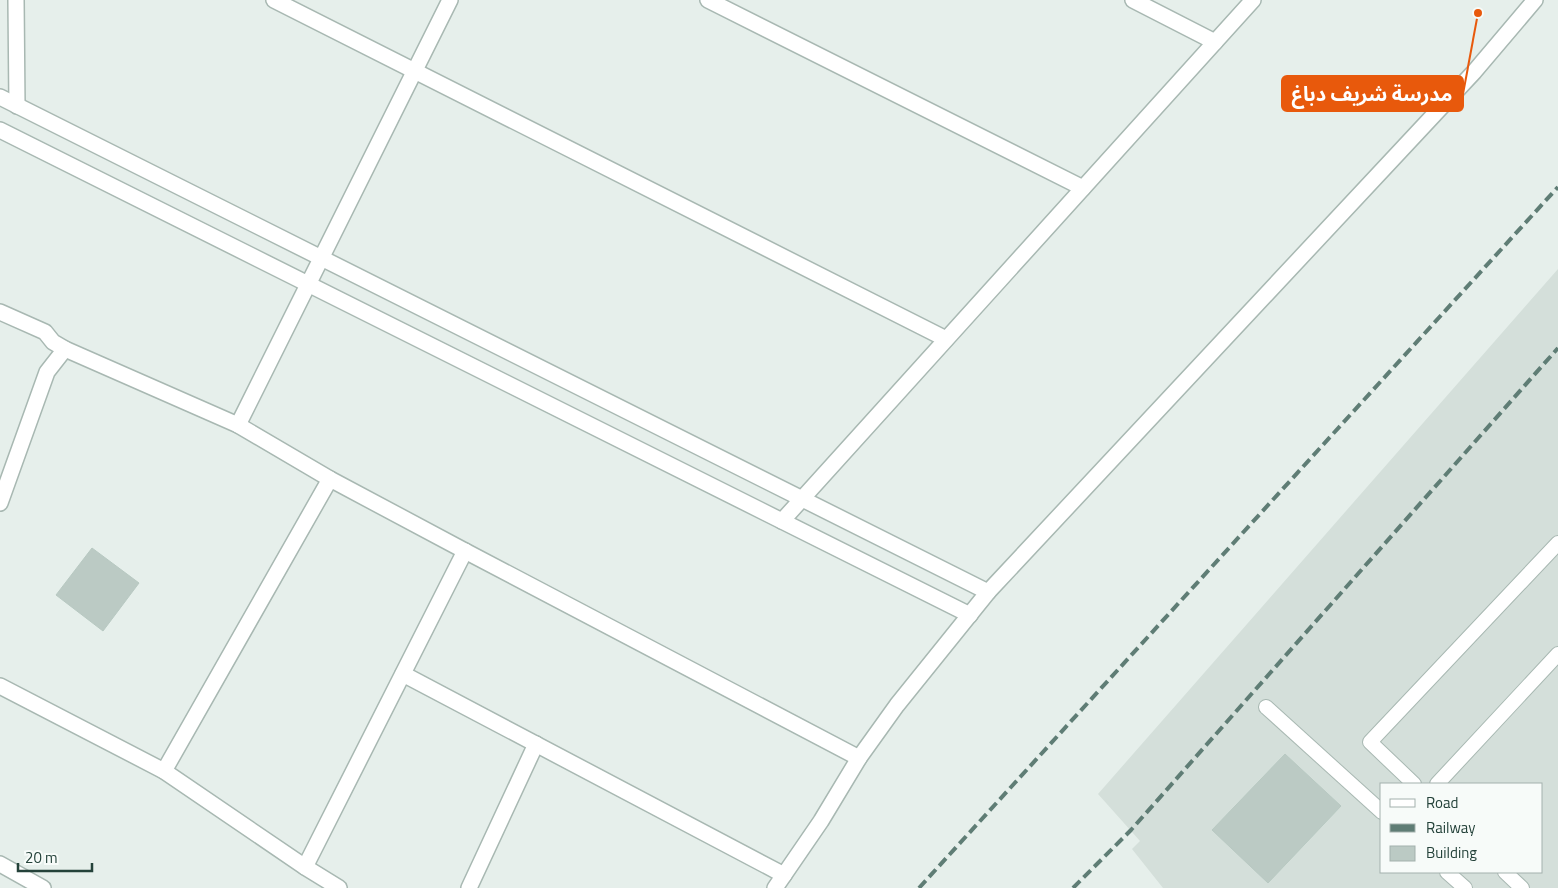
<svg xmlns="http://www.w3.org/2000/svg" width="1558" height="888" font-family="'Titillium Web','Noto Sans Arabic',sans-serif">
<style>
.built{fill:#d4dfda;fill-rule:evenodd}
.building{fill:#bbcac4;stroke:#b8c9c2}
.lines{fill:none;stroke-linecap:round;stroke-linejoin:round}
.service-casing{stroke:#a8b8b2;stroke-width:16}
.minor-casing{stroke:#a8b8b2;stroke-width:18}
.tertiary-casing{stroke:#a8b8b2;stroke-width:18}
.service{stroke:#fff;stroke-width:14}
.minor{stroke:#fff;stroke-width:15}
.tertiary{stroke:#fff;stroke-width:15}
.rail{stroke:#5f7d75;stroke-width:4;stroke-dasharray:10 5;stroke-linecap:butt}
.leader{fill:none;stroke:#e8590c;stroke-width:2}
.callout-dot{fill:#e8590c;stroke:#f7fbf9;stroke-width:2}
.callout{fill:#e8590c;stroke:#e8590c;stroke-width:2}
.callout-label{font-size:20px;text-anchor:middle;font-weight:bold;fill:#fff}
</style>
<rect width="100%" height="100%" fill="#e6efeb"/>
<!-- built -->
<path class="built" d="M 1558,269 L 1558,888 L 1163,888 L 1132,849 L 1140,841 L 1098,794 ZM 1382,784 L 1542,784 L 1542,872 L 1382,872 Z"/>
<!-- building -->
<g class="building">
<path d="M 92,548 L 139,583 L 103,631 L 56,595 Z"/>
<path d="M 1285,754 L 1341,806 L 1268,883 L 1212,830 Z"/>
</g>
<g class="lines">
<defs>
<g id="service">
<path d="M 1266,707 L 1382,812"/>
<path d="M 1414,784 L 1370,742 L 1558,543"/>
<path d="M 1437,784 L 1558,654"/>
<path d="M 1447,872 L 1465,888"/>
<path d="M 1505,872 L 1522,888"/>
</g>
<g id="minor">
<path d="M 16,0 L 17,106"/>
<path d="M 274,0 L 946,339"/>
<path d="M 708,0 L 1083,188"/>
<path d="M 1133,0 L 1215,42"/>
<path d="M 0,312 L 45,332 L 53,342 L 65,349 L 238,425 L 330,479 L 465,551 L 859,758"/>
<path d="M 238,425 L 450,0"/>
<path d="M 0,503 L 47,372 L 65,349"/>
<path d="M 782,521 L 1253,0"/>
<path d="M 988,592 L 1474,72 L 1535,0"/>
<path d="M 403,674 L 784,875"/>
<path d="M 0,686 L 164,771 L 305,867 L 339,888"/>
<path d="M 164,771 L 330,479"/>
<path d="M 0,864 L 43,888"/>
<path d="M 305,867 L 465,551"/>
<path d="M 469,888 L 536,744"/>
</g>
<g id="tertiary">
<path d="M 0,97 L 988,592 L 897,705 L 859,758 L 821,821 L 775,888"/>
<path d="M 0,130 L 970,615"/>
</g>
</defs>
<!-- service casing -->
<use href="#service" class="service-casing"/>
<!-- minor casing -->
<use href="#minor" class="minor-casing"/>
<!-- tertiary casing -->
<use href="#tertiary" class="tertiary-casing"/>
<!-- service -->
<use href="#service" class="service"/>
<!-- minor -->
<use href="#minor" class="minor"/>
<!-- tertiary -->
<use href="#tertiary" class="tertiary"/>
<!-- rail -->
<g class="rail">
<path d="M 919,888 L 1558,187"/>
<path d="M 1073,888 L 1131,830 L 1558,348"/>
</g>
</g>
<!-- callouts -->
<path class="leader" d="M1478 13L1463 94"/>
<circle class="callout-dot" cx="1478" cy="13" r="5"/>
<rect class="callout" x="1282" y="76" width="181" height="35" rx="5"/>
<g class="callout-label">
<text x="1372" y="101">مدرسة شريف دباغ</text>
</g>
<!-- legend -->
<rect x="1380" y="783" width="162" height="90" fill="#f7fbf9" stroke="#a3b1ad"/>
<rect x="1390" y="799" width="25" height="8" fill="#ffffff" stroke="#a3b1ad"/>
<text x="1426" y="808" font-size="15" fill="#24423a">Road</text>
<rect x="1390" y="824" width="25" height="8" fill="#5f7d75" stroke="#a3b1ad"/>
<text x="1426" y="833" font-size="15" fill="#24423a">Railway</text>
<rect x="1390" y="846" width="25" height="15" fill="#bbcac4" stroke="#a3b1ad"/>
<text x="1426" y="858" font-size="15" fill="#24423a">Building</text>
<!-- scale -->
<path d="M18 863v8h74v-8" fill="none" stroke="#24423a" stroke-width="2.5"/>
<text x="25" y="863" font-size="15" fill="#24423a" stroke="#f7fbf9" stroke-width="4" paint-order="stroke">20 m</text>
</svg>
